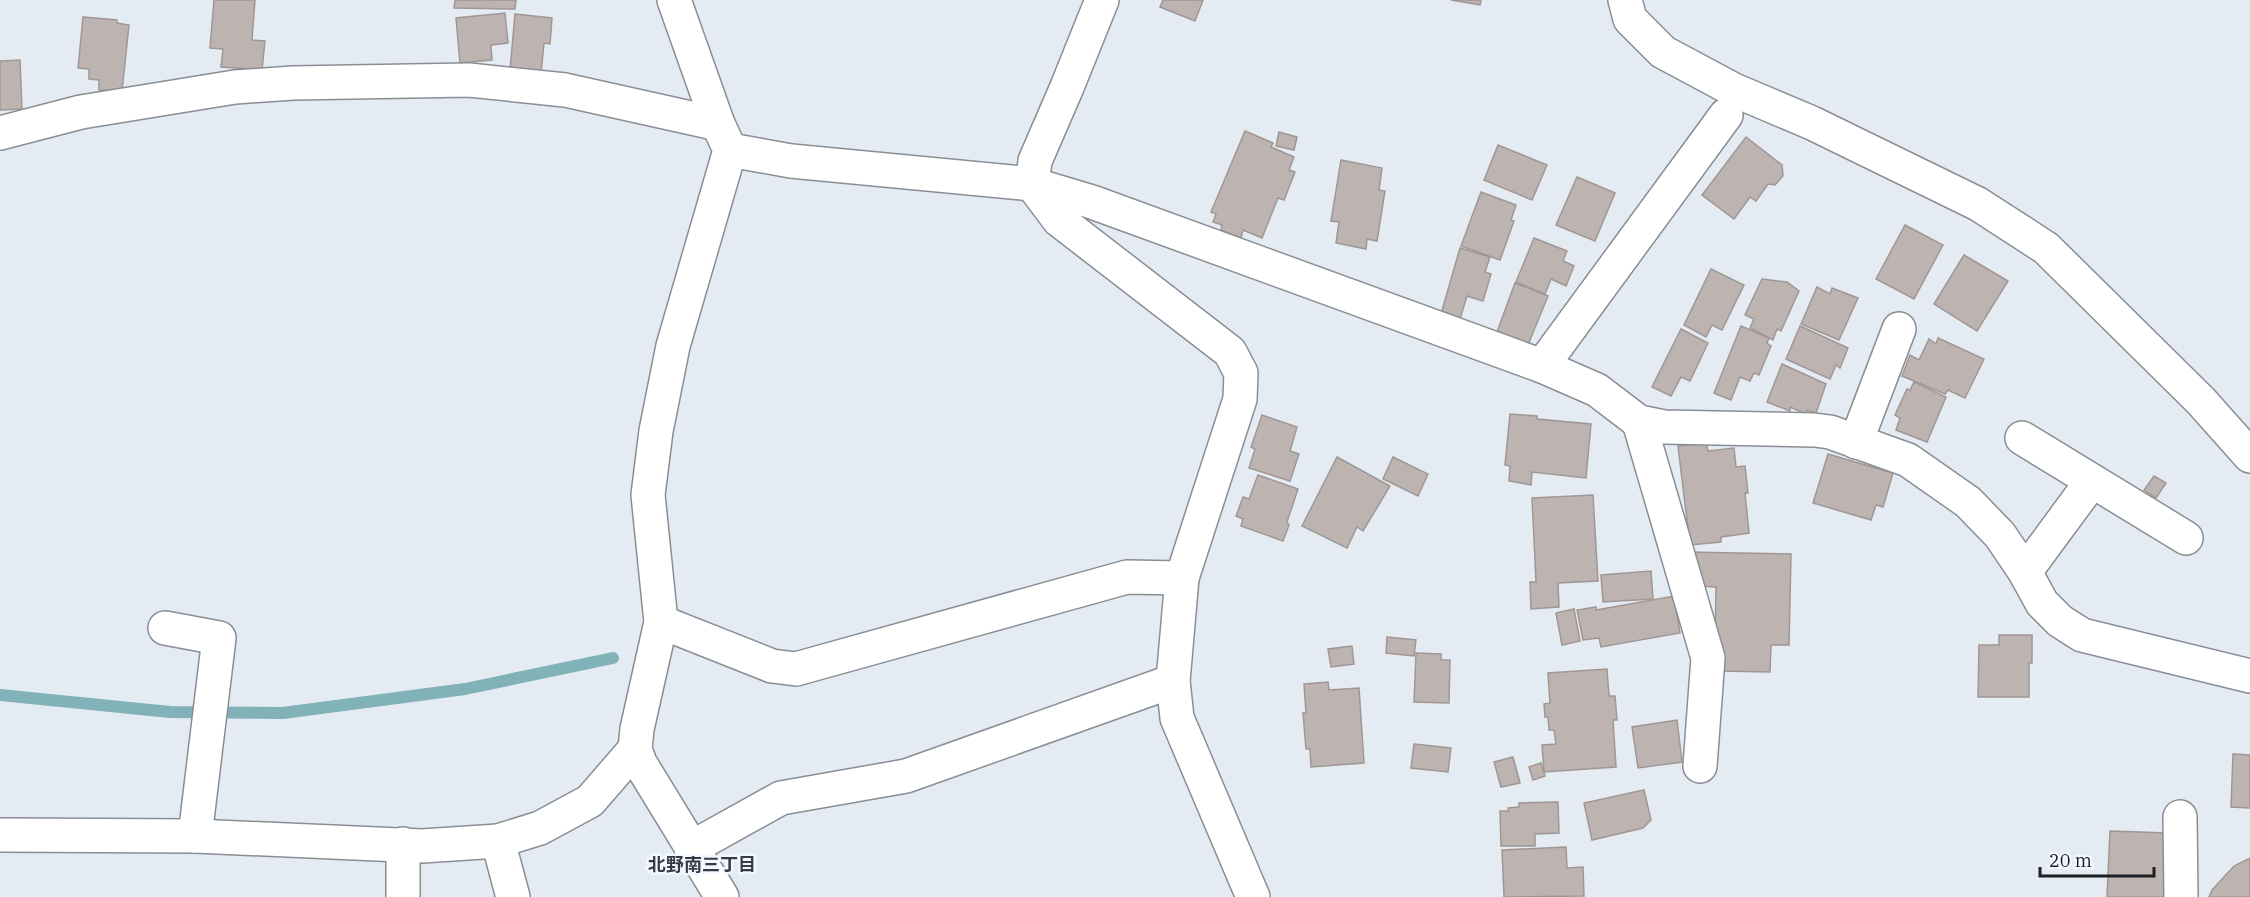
<svg xmlns="http://www.w3.org/2000/svg" width="2250" height="897" font-family="'IBM Plex Serif','Noto Sans JP',serif">
<style>
.lines{fill:none;stroke-linecap:round;stroke-linejoin:round}
.stream{stroke:#80b2b8;stroke-width:12}
.building{fill:#bdb3b1;stroke:#a09795;stroke-width:1.5}
.minor-casing{stroke:#898e95;stroke-width:36}
.minor{stroke:#fff;stroke-width:33}
.labels{text-anchor:middle;stroke-width:5;stroke-linejoin:round;paint-order:stroke}
.neighbourhood-label{font-size:18px;font-weight:bold;fill:#363b41;stroke:#f1f8ff}
</style>
<rect width="100%" height="100%" fill="#e4ebf2"/>
<g class="lines">
<!-- stream -->
<path class="stream" d="M 0,695 L 170,712 L 283,713 L 465,689 L 613,658"/>
</g>
<!-- building -->
<g class="building">
<path d="M 214,0 L 255,0 L 252,40 L 265,41 L 262,70 L 221,67 L 223,49 L 210,48 Z"/>
<path d="M 455,0 L 516,0 L 515,9 L 454,8 Z"/>
<path d="M 1163,0 L 1203,0 L 1195,21 L 1160,7 Z"/>
<path d="M 1451,0 L 1481,0 L 1480,5 Z"/>
<path d="M 505,13 L 508,43 L 491,45 L 492,60 L 460,63 L 456,18 Z"/>
<path d="M 515,14 L 552,18 L 550,44 L 544,43 L 541,74 L 510,70 Z"/>
<path d="M 83,17 L 117,20 L 117,23 L 129,25 L 122,91 L 99,90 L 99,80 L 89,79 L 89,69 L 78,68 Z"/>
<path d="M 20,60 L 22,109 L 0,110 L 0,61 Z"/>
<path d="M 1245,131 L 1273,143 L 1271,147 L 1294,157 L 1289,170 L 1295,172 L 1284,200 L 1278,198 L 1262,238 L 1243,230 L 1241,238 L 1221,230 L 1222,225 L 1213,222 L 1216,214 L 1211,212 Z"/>
<path d="M 1279,132 L 1297,137 L 1294,150 L 1276,146 Z"/>
<path d="M 1746,137 L 1782,165 L 1783,176 L 1775,185 L 1768,184 L 1756,201 L 1750,197 L 1734,219 L 1702,195 Z"/>
<path d="M 1498,145 L 1547,165 L 1532,200 L 1484,180 Z"/>
<path d="M 1341,160 L 1382,168 L 1379,190 L 1385,191 L 1377,241 L 1367,239 L 1366,249 L 1336,243 L 1339,222 L 1331,221 Z"/>
<path d="M 1577,177 L 1615,193 L 1595,241 L 1556,225 Z"/>
<path d="M 1481,192 L 1516,205 L 1511,220 L 1514,221 L 1500,260 L 1461,246 Z"/>
<path d="M 1905,225 L 1943,245 L 1914,299 L 1876,279 Z"/>
<path d="M 1534,238 L 1567,251 L 1563,261 L 1574,266 L 1566,286 L 1551,279 L 1545,294 L 1516,282 Z"/>
<path d="M 1460,248 L 1490,257 L 1485,272 L 1491,274 L 1483,301 L 1467,296 L 1460,319 L 1441,314 Z"/>
<path d="M 1964,255 L 2008,281 L 1977,331 L 1934,304 Z"/>
<path d="M 1711,269 L 1744,285 L 1722,330 L 1712,325 L 1706,337 L 1684,325 Z"/>
<path d="M 1762,279 L 1787,282 L 1799,291 L 1781,331 L 1777,329 L 1773,340 L 1750,328 L 1754,319 L 1745,315 Z"/>
<path d="M 1515,283 L 1548,296 L 1526,350 L 1497,332 Z"/>
<path d="M 1817,287 L 1830,294 L 1832,288 L 1858,298 L 1839,340 L 1801,324 Z"/>
<path d="M 1741,326 L 1769,338 L 1767,343 L 1771,346 L 1759,375 L 1754,373 L 1750,381 L 1740,377 L 1731,400 L 1714,393 Z"/>
<path d="M 1800,326 L 1848,348 L 1840,368 L 1836,365 L 1830,379 L 1786,359 Z"/>
<path d="M 1681,329 L 1708,343 L 1690,381 L 1681,377 L 1671,396 L 1652,387 Z"/>
<path d="M 1938,338 L 1984,359 L 1965,398 L 1948,390 L 1945,394 L 1902,376 L 1910,355 L 1919,360 L 1929,339 L 1936,344 Z"/>
<path d="M 1782,364 L 1826,384 L 1816,413 L 1807,410 L 1806,414 L 1790,407 L 1790,411 L 1767,402 Z"/>
<path d="M 1914,382 L 1946,397 L 1927,442 L 1896,430 L 1900,418 L 1895,415 L 1907,389 L 1910,390 Z"/>
<path d="M 1510,414 L 1537,416 L 1537,419 L 1591,424 L 1586,478 L 1532,472 L 1531,485 L 1509,481 L 1510,466 L 1505,465 Z"/>
<path d="M 1262,415 L 1297,427 L 1290,451 L 1299,454 L 1290,481 L 1249,468 L 1255,449 L 1251,447 Z"/>
<path d="M 1706,443 L 1708,451 L 1734,448 L 1736,467 L 1745,466 L 1748,493 L 1745,493 L 1749,533 L 1721,537 L 1721,542 L 1690,545 L 1678,446 Z"/>
<path d="M 1828,454 L 1893,473 L 1883,507 L 1876,505 L 1871,520 L 1813,503 Z"/>
<path d="M 1337,457 L 1390,486 L 1363,531 L 1357,527 L 1347,548 L 1302,526 Z"/>
<path d="M 1393,457 L 1428,474 L 1418,496 L 1383,479 Z"/>
<path d="M 1258,475 L 1298,489 L 1287,522 L 1289,525 L 1283,541 L 1241,526 L 1243,519 L 1236,516 L 1243,497 L 1249,499 Z"/>
<path d="M 2154,476 L 2166,483 L 2156,498 L 2144,490 Z"/>
<path d="M 1593,495 L 1598,581 L 1558,583 L 1559,607 L 1531,609 L 1530,582 L 1536,582 L 1532,498 Z"/>
<path d="M 1687,552 L 1791,554 L 1789,645 L 1771,645 L 1770,672 L 1720,671 L 1715,646 L 1716,587 L 1697,586 Z"/>
<path d="M 1651,571 L 1653,599 L 1603,602 L 1601,575 Z"/>
<path d="M 1674,596 L 1680,633 L 1601,647 L 1599,638 L 1583,640 L 1577,610 L 1596,607 L 1596,610 Z"/>
<path d="M 1574,609 L 1580,641 L 1562,645 L 1556,613 Z"/>
<path d="M 1999,635 L 2032,635 L 2032,663 L 2029,663 L 2029,697 L 1978,697 L 1979,645 L 1999,645 Z"/>
<path d="M 1387,637 L 1416,640 L 1414,656 L 1386,653 Z"/>
<path d="M 1352,646 L 1354,664 L 1331,667 L 1328,649 Z"/>
<path d="M 1416,653 L 1441,654 L 1441,660 L 1450,660 L 1449,703 L 1414,702 Z"/>
<path d="M 1607,669 L 1609,696 L 1615,696 L 1617,720 L 1613,720 L 1616,767 L 1544,772 L 1542,745 L 1556,744 L 1554,730 L 1549,730 L 1548,717 L 1545,717 L 1544,704 L 1550,703 L 1548,673 Z"/>
<path d="M 1328,682 L 1329,690 L 1359,688 L 1364,763 L 1311,767 L 1310,749 L 1306,749 L 1303,713 L 1306,713 L 1304,684 Z"/>
<path d="M 1677,720 L 1682,762 L 1638,768 L 1632,727 Z"/>
<path d="M 1414,744 L 1451,748 L 1448,772 L 1411,768 Z"/>
<path d="M 2233,754 L 2250,755 L 2250,808 L 2231,807 Z"/>
<path d="M 1513,757 L 1520,783 L 1501,787 L 1494,762 Z"/>
<path d="M 1541,763 L 1545,776 L 1533,780 L 1529,767 Z"/>
<path d="M 1644,790 L 1651,820 L 1643,828 L 1592,840 L 1584,803 Z"/>
<path d="M 1558,802 L 1559,833 L 1535,834 L 1535,846 L 1501,846 L 1500,811 L 1509,811 L 1508,808 L 1519,807 L 1519,803 Z"/>
<path d="M 2110,831 L 2168,833 L 2164,897 L 2107,897 Z"/>
<path d="M 1566,847 L 1567,868 L 1583,867 L 1584,896 L 1504,897 L 1502,850 Z"/>
<path d="M 2250,858 L 2250,897 L 2209,897 L 2212,890 L 2234,866 Z"/>
</g>
<g class="lines">
<defs>
<g id="minor">
<path d="M 674,0 L 718,124 L 730,150 L 673,346 L 656,431 L 648,495 L 661,622 L 637,729 L 635,749 L 640,763 L 722,897"/>
<path d="M 1102,0 L 1067,87 L 1035,161 L 1032,184 L 1059,220 L 1230,352 L 1241,373 L 1240,399 L 1182,578 L 1173,681 L 1177,718 L 1253,897"/>
<path d="M 1625,0 L 1630,19 L 1663,52 L 1734,90 L 1812,123 L 1978,204 L 2046,248 L 2201,401 L 2250,456"/>
<path d="M 0,133 L 81,112 L 235,87 L 293,83 L 469,80 L 565,90 L 718,124"/>
<path d="M 730,150 L 791,161 L 1032,184 L 1092,202 L 1542,366 L 1597,390 L 1639,422 L 1664,427 L 1814,430 L 1830,432 L 1908,460 L 1968,502 L 2000,535 L 2025,572 L 2042,603 L 2060,621 L 2082,635 L 2250,676"/>
<path d="M 1542,366 L 1726,115"/>
<path d="M 1639,422 L 1708,658 L 1700,766"/>
<path d="M 2022,438 L 2186,538"/>
<path d="M 1856,442 L 1899,329"/>
<path d="M 2025,572 L 2092,481"/>
<path d="M 661,622 L 772,666 L 796,669 L 1127,577 L 1182,578"/>
<path d="M 165,628 L 219,638 L 195,836"/>
<path d="M 2180,817 L 2181,897"/>
<path d="M 0,835 L 195,836 L 422,846 L 498,841 L 540,828 L 590,801 L 635,749"/>
<path d="M 498,841 L 513,897"/>
<path d="M 403,844 L 403,897"/>
<path d="M 691,848 L 781,798 L 906,776 L 1173,681"/>
</g>
</defs>
<!-- minor casing -->
<use href="#minor" class="minor-casing"/>
<!-- minor -->
<use href="#minor" class="minor"/>
</g>
<g class="labels">
<!-- neighbourhood labels -->
<g class="neighbourhood-label">
<text x="702" y="871">北野南三丁目</text>
</g>
</g>
<!-- scale -->
<path d="M2040 867v9h114v-9" fill="none" stroke="#1c1f21" stroke-width="3"/>
<text x="2049" y="867" font-size="18" fill="#1c1f21" stroke="#f1f8ff" stroke-width="4.5" paint-order="stroke">20 m</text>
</svg>
